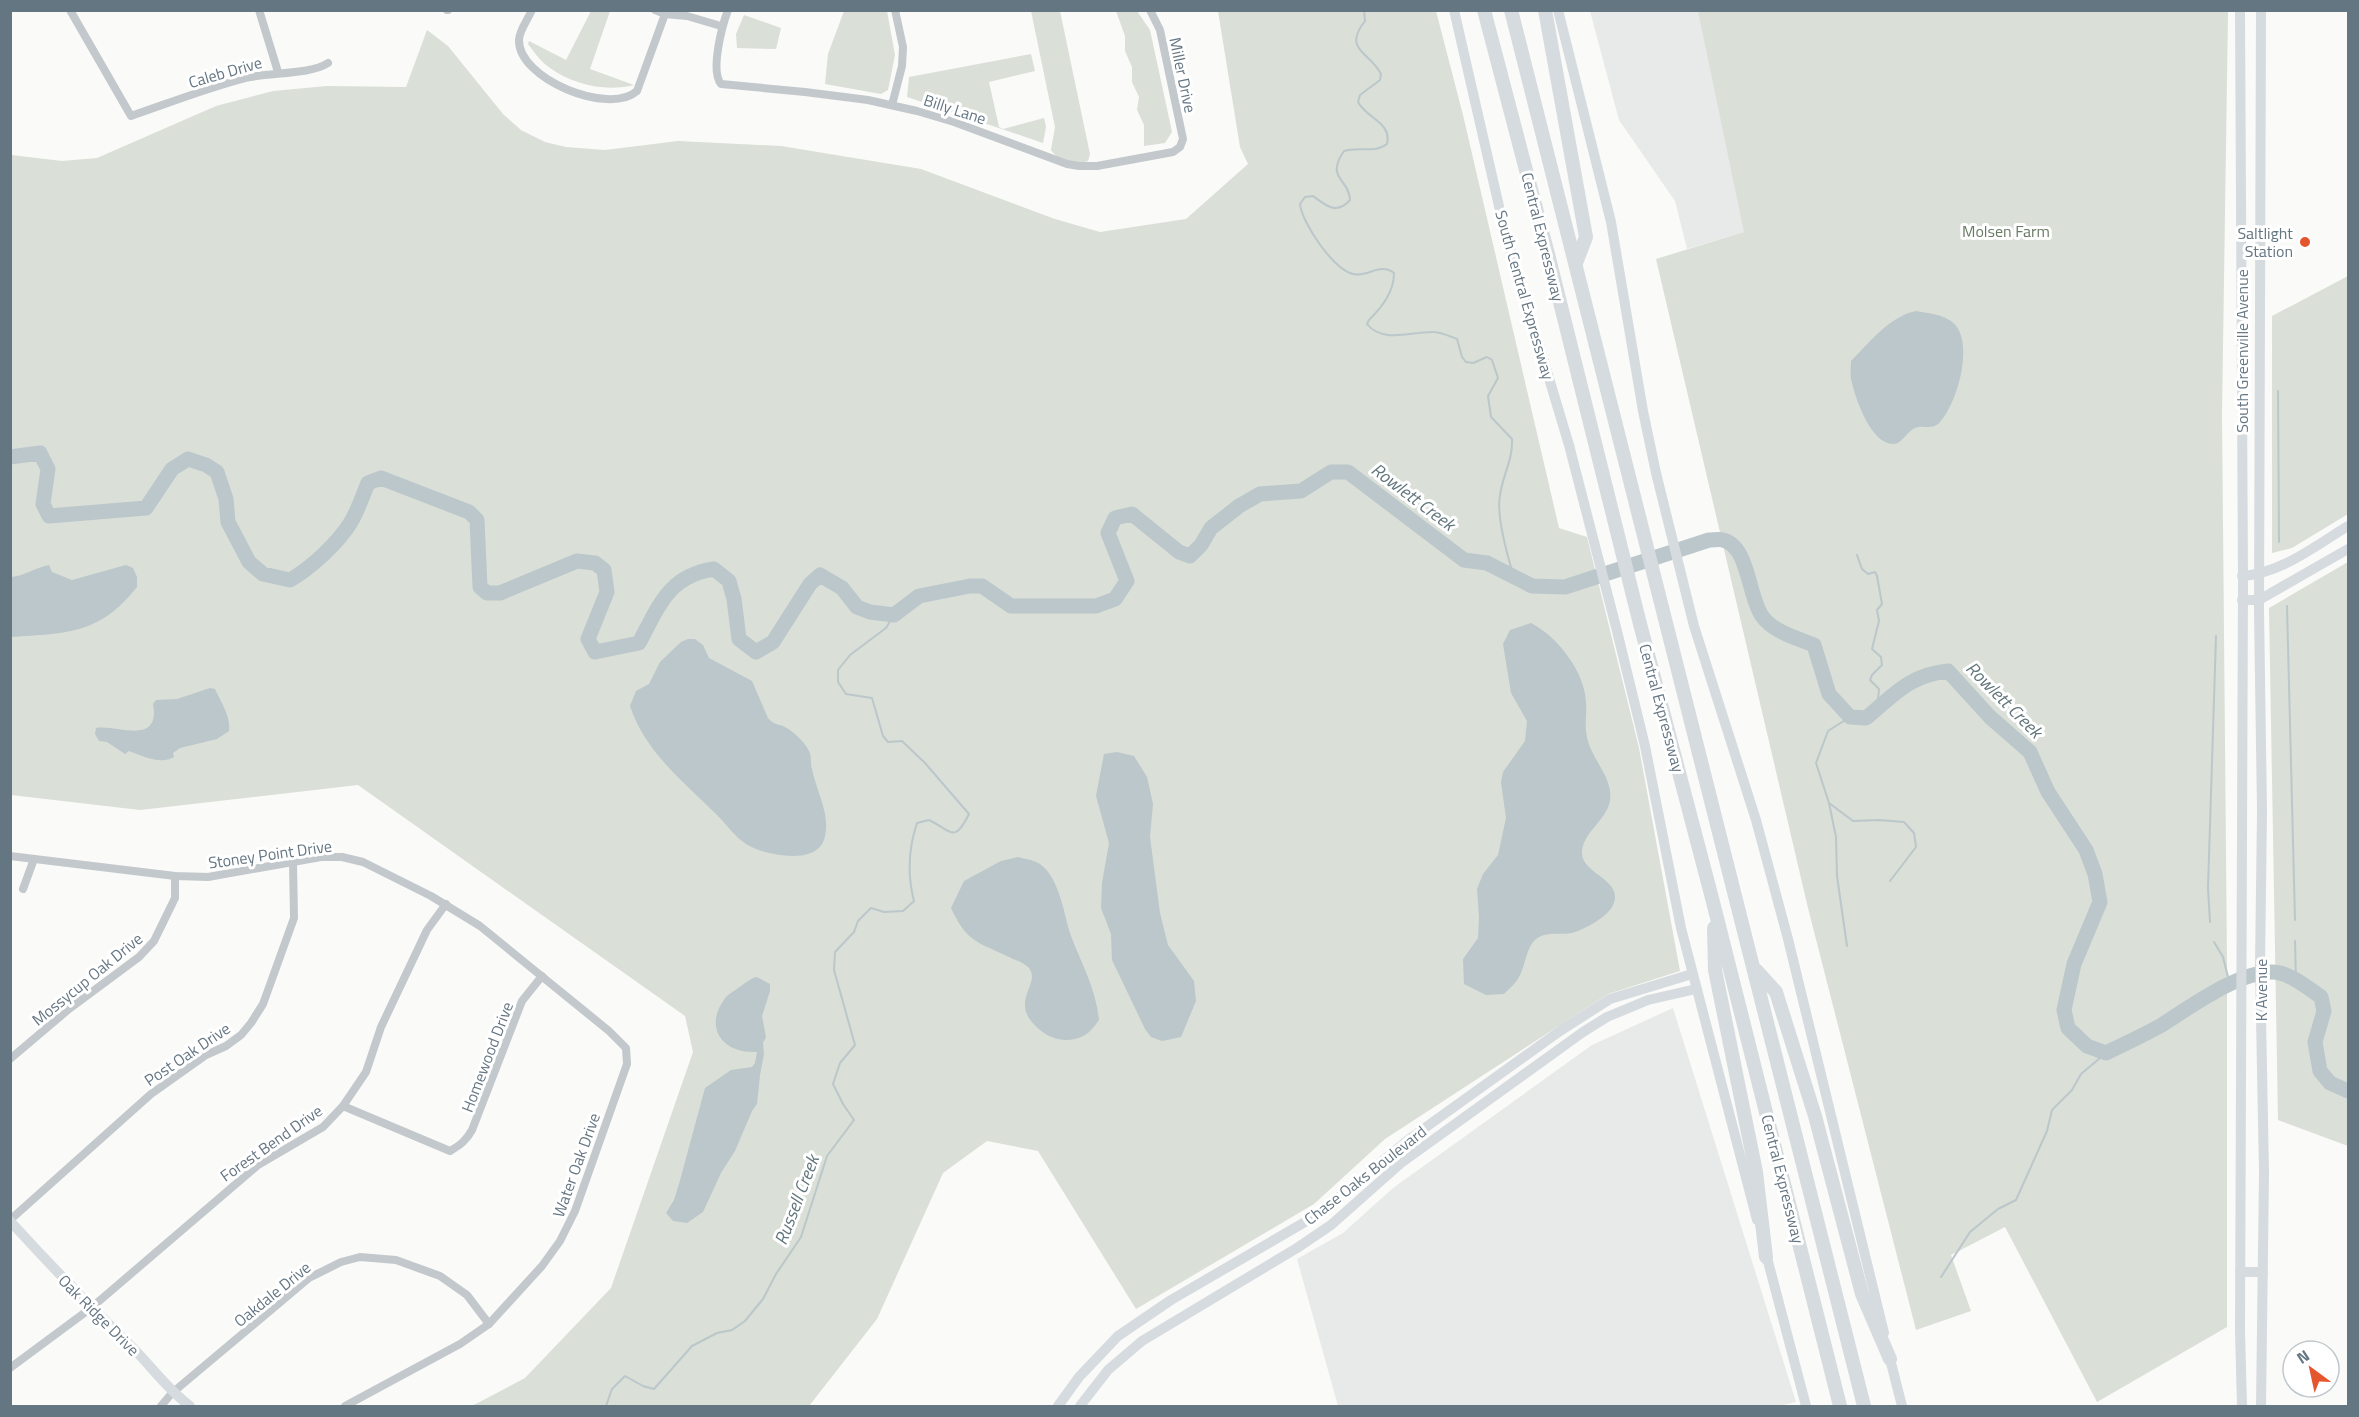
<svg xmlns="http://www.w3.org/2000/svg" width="2359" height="1417" font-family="'Titillium Web',sans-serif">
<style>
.built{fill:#e8e9e9}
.green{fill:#dadfd7}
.water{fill:#bbc7cb}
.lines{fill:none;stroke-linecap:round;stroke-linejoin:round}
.stream{stroke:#bbc7cb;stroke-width:2}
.river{stroke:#bbc7cb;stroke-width:15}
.street{stroke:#c3c8cc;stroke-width:8}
.secondary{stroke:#d6dbdf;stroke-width:10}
.highway{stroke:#d6dbdf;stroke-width:14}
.poi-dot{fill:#e4572e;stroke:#fff;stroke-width:2}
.labels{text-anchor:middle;stroke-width:6;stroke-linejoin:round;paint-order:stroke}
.street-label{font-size:16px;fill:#657683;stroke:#fff}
.park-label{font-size:16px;fill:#687a64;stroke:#fff}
.poi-label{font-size:16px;fill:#657683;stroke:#fff;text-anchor:end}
.water-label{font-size:18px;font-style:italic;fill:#60757c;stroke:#fff}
</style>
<rect width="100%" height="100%" fill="#fafaf8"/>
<!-- built -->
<g class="built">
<path d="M 1590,11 L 1744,11 L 1744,232 L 1687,249 L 1675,201 L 1619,120 Z"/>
<path d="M 1673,1008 L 1796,1402 L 1780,1406 L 1338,1406 L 1297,1259 L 1343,1233 L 1393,1188 L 1592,1045 Z"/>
</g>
<!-- green -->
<g class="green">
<path d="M 591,11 L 610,11 L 590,69 L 634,85 C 606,92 574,85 550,68 C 541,62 534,52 528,44 L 529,41 L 566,60 Z"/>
<path d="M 844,11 L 887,11 L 895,55 L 888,90 L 881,94 L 825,84 L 828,54 Z"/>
<path d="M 1031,11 L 1060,11 L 1090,154 L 1088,161 C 1076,166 1058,161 1051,150 L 1055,127 Z"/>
<path d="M 1116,11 L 1137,11 L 1150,30 L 1172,132 L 1165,143 L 1144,146 L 1144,125 L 1137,110 L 1139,97 L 1132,82 L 1132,67 L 1125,51 L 1125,36 Z"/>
<path d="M 1218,11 L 1436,11 L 1463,115 L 1559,528 L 1587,537 L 1639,748 L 1680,971 L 1608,994 L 1385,1139 L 1314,1204 L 1136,1309 L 1038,1151 L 987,1141 L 943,1173 L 877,1319 L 809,1406 L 472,1406 L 525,1378 L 611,1288 L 693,1052 L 685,1016 L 358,785 L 140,810 L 11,795 L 11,155 L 62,161 L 97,158 L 216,106 L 273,91 L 327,86 L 406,87 L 427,30 L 448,46 L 503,114 L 521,130 L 545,142 L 566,147 L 605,150 L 678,141 L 781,146 L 921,169 L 1055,219 L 1100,232 L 1186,219 L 1248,164 L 1240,147 Z"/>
<path d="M 1698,11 L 2228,11 L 2222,415 L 2227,965 L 2227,1327 L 2097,1402 L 2005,1227 L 1951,1255 L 1971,1311 L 1916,1330 L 1808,908 L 1656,259 L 1744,232 Z"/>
<path d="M 744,15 L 781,28 L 776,49 L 737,48 L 736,34 Z"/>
<path d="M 1031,54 L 1035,71 L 989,82 L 999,127 L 1003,129 L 1044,118 L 1046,127 L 1043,143 L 907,97 L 909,77 Z"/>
<path d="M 2348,276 L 2348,514 L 2292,548 L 2272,553 L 2272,316 Z"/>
<path d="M 2348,562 L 2348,1146 L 2278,1120 L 2269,608 Z"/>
</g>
<!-- water -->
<g class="water">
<path d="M 1916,311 C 1927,313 1941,314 1951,321 C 1976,338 1958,403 1940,422 C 1932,431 1924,424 1915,428 C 1907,431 1903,443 1894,444 C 1871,445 1855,398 1851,379 C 1850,374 1851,367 1851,361 C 1869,343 1890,316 1916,311 Z"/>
<path d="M 49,565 L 52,572 L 72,580 L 126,565 L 133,568 L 137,577 L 137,587 C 99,635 67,633 11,637 L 11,577 C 24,576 35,568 49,565 Z"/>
<path d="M 1531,623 C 1557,636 1585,672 1586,702 C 1587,720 1583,728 1590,747 C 1597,765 1613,780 1610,801 C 1606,821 1582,833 1582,853 C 1582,875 1627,880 1612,907 C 1606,917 1587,928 1575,932 C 1564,936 1550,931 1539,937 C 1526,944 1526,965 1519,977 C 1516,983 1509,989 1504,994 L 1486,995 L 1464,984 L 1463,959 L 1478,938 L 1479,917 L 1477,889 L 1483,874 L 1498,855 L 1506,818 L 1501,782 L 1503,772 L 1525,741 L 1527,721 L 1511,693 L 1503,644 L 1510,630 Z"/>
<path d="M 688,639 L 695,639 L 703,645 L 709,658 L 752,681 L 768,718 C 773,724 777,724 783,726 C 793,731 804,741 809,751 C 812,756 810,763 812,769 C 816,791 832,816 824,840 C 815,866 763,855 746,844 C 735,837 726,824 717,815 C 684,782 645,752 630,706 L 636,691 L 649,684 L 660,662 L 681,642 Z"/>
<path d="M 210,688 L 215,689 C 221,702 231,717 229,731 L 217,739 L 180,748 L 173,753 L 174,757 C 160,765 143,756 129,751 L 125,754 L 107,742 L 99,741 L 95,734 L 96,728 C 116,724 161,747 153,704 L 156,700 L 177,699 Z"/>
<path d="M 1117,752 L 1134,756 L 1147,777 L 1153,804 L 1150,837 L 1160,913 L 1168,945 L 1194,981 L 1196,1001 L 1181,1037 L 1162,1041 L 1151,1037 L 1145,1029 L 1112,960 L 1111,934 L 1101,908 L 1102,883 L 1109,843 L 1096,796 L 1104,754 Z"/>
<path d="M 1018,857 C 1025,859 1034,860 1040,864 C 1060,878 1064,916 1071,936 C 1082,965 1096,989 1099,1020 C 1092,1030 1087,1036 1075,1039 C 1062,1042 1050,1038 1040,1030 C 1006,1002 1042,985 1029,968 C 1025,964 1019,961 1013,959 C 980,942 968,945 951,908 L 964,881 L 1001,861 Z"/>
<path d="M 757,977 L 770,984 L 770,991 L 762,1016 L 766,1037 L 763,1043 L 764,1054 L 760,1075 L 757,1104 L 752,1111 L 735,1151 L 721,1173 L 703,1212 L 687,1223 L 673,1221 L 666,1213 L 674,1200 L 679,1184 L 705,1088 L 731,1070 L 752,1067 L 755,1063 L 757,1052 C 721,1054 703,1026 726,997 C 730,993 737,989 741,986 C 747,982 751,978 757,977 Z"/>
</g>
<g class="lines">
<!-- stream -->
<g class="stream">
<path d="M 1364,10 L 1365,21 C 1342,50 1370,52 1381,74 L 1380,80 L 1360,95 L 1358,102 C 1367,119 1392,122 1387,144 C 1374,154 1359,146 1344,151 C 1325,179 1349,178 1350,200 C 1337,215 1326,206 1313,196 L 1305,197 L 1300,204 C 1302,223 1333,269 1353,274 C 1368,278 1379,262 1394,273 C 1394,292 1382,307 1369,320 L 1367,324 C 1383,344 1413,331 1433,332 C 1441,332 1449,336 1457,339 L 1462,357 L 1466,362 L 1473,363 L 1487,357 L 1492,360 L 1498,378 L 1488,396 L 1491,417 L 1512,439 C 1513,460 1503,474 1500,495 C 1496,515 1507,554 1513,574"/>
<path d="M 2278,391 L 2279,542"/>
<path d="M 1857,555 L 1862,569 L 1868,574 L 1875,572 L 1877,576 L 1882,604 L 1877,610 L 1879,621 L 1872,649 L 1881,657 L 1882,665 L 1872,675 L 1870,680 L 1879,689 L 1877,709"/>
<path d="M 2287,606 L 2295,920"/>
<path d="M 1829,803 L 1853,821 L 1879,820 L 1904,822 L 1914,833 L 1916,847 L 1890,881"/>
<path d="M 2210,922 L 2208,888 L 2216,636"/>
<path d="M 2295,941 L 2296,981"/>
<path d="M 2214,942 L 2223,957 L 2230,985"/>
<path d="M 1847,946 L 1837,876 L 1836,837 L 1829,803 L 1816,763 L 1828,731 L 1850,717"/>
<path d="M 1941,1277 L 1970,1232 L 1998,1209 L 2016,1200 L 2047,1131 L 2052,1110 L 2072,1090 L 2081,1074 L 2106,1053"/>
<path d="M 606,1406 L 612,1389 L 625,1376 L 643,1386 L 654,1389 L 692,1346 L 717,1333 L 732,1330 L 745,1321 L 763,1299 L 776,1274 L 801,1237 L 827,1156 L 854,1120 L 843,1104 L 833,1084 L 840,1063 L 855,1045 L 834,970 L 835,952 L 854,932 L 858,921 L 871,908 L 884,912 L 903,911 L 914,901 C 907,874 908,850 917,823 L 929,820 C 952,831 954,844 969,814 L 925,763 L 902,741 L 888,742 L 883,736 L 872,698 L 846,694 L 838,682 L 838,670 L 850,655 L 886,628 L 894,615"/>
</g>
<!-- river -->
<path class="river" d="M 10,457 L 40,453 L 48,469 L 43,504 L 49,516 L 146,508 L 172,469 L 188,459 L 206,465 L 217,472 L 226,499 L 228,522 L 249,562 L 263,574 L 290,580 C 311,568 338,543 351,522 C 358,510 363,495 368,483 L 381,478 L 469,512 L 477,520 L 480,587 L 487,593 L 500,593 L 577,561 L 595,563 L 604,570 L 607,592 L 588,639 L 595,652 L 639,643 C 659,606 668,576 714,569 L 729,581 L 734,599 L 739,639 L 756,652 L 773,642 L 810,584 L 820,575 L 842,588 L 857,607 L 870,612 L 894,615 L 919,596 L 970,586 L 982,586 L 1011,606 L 1096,606 L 1115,599 L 1127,581 L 1108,533 L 1115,518 L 1132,514 L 1179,552 L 1190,556 L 1201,545 L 1211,528 L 1239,506 L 1260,494 L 1301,491 L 1331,472 L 1348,472 L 1464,560 L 1487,563 L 1532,586 L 1565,587 L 1709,540 C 1714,540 1719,539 1723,540 C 1749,546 1748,596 1762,616 C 1773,632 1797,638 1814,645 L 1829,694 L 1850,717 L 1866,718 C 1894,695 1909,675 1948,671 L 1990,717 L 2030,752 L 2048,792 L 2086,850 L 2095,874 L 2100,902 L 2074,964 L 2064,1010 L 2068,1028 L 2087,1046 L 2106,1053 C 2124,1044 2142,1036 2160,1026 C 2189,1008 2237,972 2272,972 C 2289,972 2308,988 2321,997 L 2324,1011 L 2315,1042 L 2320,1071 L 2330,1083 L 2348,1091"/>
<!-- street -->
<g class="street">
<path d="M 70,10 L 131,116 C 169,103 207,88 246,78 C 269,72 310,75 328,63"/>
<path d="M 259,10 L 278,72"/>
<path d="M 447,10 L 448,10"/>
<path d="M 532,10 C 528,19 519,31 519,40 C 518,79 609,116 637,91 L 665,14"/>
<path d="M 655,10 L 665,14 L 687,16 L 721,26"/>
<path d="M 728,10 C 722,26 710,71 721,84 L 805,92 L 868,100 L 917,111 L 954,122 L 1067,164 L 1079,166 L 1097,166 L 1173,152 L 1180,147 L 1183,139 L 1160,30 L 1150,10"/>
<path d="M 892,105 L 902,66 L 903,47 L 895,10"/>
<path d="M 10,856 L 175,876 L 208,877 L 321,857 L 342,857 L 363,862 L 431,896 L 480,926 L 609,1031 L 626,1048 L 627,1064 L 575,1211 L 560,1241 L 542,1266 L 489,1324 L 460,1344 L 345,1406"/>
<path d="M 23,889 L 34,859"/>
<path d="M 10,1059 L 69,1009 L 139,957 L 154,941 L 175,898 L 175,876"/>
<path d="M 343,1106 L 450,1151 C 460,1145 466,1141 472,1130 L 522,1001 L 542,976"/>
<path d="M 10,1220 L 151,1094 L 206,1055 L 226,1046 L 241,1035 L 251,1023 L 263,1004 L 294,918 L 293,862"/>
<path d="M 10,1368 L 91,1308 L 258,1165 L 323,1127 L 343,1106 L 366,1072 L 381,1027 L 427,930 L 446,904"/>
<path d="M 161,1406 L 172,1393 L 309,1278 L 341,1262 L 360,1257 L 396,1260 L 440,1276 L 467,1295 L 489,1324"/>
</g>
<!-- secondary -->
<g class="secondary">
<path d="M 1454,10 L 1504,228 L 1569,445 L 1616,627 L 1645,746 L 1681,928 L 1757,1220"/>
<path d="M 1558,10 L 1611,222 L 1643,411 L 1656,473 L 1694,626 L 1756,820 L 1788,939 L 1884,1333"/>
<path d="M 2240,10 L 2243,584 L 2240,1330 L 2242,1406"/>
<path d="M 2261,10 L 2259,611 L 2262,811 L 2260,966 L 2264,1173 L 2261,1406"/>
<path d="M 2242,576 C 2282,573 2315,546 2348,526"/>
<path d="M 2242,600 L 2259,600 L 2348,549"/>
<path d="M 10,1221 C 50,1265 90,1306 132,1347 C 152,1367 167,1389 190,1406"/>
<path d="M 1765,1250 L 1806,1406"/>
<path d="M 2240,1272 L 2263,1272"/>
<path d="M 1888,1351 L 1902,1406"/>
<path d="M 1058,1406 L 1079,1377 L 1118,1336 L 1171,1300 L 1317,1215 L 1408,1140 L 1560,1031 L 1610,999 L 1692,974"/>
<path d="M 1080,1406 L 1108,1370 L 1142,1341 L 1297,1248 L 1331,1225 L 1401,1163 L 1583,1032 L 1607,1017 L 1648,1000 L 1696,989"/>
</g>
<!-- highway -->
<g class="highway">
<path d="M 1484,10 L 1548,254 L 1639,620 L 1713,902 L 1840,1406"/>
<path d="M 1511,10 L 1864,1406"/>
<path d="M 1545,10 L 1586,237 L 1576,263"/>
<path d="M 1714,928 L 1715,970 L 1756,1172 L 1766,1257"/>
<path d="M 1756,970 L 1776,992 L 1815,1116 L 1862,1294 L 1890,1359"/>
</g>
</g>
<!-- markers -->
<circle class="poi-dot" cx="2305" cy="242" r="6"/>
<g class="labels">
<!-- street labels -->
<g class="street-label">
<text transform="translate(225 72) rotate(-16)" y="6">Caleb Drive</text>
<text transform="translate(1183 75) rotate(78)" y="6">Miller Drive</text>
<text transform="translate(955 109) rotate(18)" y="6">Billy Lane</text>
<text transform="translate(1543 237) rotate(76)" y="6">Central Expressway</text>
<text transform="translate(1525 295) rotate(74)" y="6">South Central Expressway</text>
<text transform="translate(2242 351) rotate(-90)" y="6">South Greenville Avenue</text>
<text transform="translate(1662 708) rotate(75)" y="6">Central Expressway</text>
<text transform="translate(270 854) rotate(-8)" y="6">Stoney Point Drive</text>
<text transform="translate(87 979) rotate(-39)" y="6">Mossycup Oak Drive</text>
<text transform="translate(2261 990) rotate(-90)" y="6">K Avenue</text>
<text transform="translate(187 1054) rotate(-34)" y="6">Post Oak Drive</text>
<text transform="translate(487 1057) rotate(-69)" y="6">Homewood Drive</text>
<text transform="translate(271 1143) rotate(-35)" y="6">Forest Bend Drive</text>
<text transform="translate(576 1165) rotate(-70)" y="6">Water Oak Drive</text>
<text transform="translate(1365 1175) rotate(-38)" y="6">Chase Oaks Boulevard</text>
<text transform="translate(1783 1179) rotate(76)" y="6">Central Expressway</text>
<text transform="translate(272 1294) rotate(-39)" y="6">Oakdale Drive</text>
<text transform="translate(99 1315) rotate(45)" y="6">Oak Ridge Drive</text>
</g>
<!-- park labels -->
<g class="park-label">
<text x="2006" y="237">Molsen Farm</text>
</g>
<!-- poi labels -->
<g class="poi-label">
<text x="2293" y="239">Saltlight<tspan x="2293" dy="18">Station</tspan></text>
</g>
<!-- water labels -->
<g class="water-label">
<text transform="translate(1413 497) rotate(37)" y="6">Rowlett Creek</text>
<text transform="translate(2004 700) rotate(45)" y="6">Rowlett Creek</text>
<text transform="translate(797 1200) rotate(-69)" y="6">Russell Creek</text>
</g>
</g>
<!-- border -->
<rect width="2359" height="1417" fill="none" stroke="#657683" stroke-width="24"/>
<!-- north arrow -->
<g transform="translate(2311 1369) rotate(327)"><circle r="28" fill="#ffffff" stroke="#c1c8cd" stroke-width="1.5"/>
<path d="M0-4.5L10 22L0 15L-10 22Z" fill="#e4572e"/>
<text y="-9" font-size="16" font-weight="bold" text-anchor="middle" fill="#657683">N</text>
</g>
</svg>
